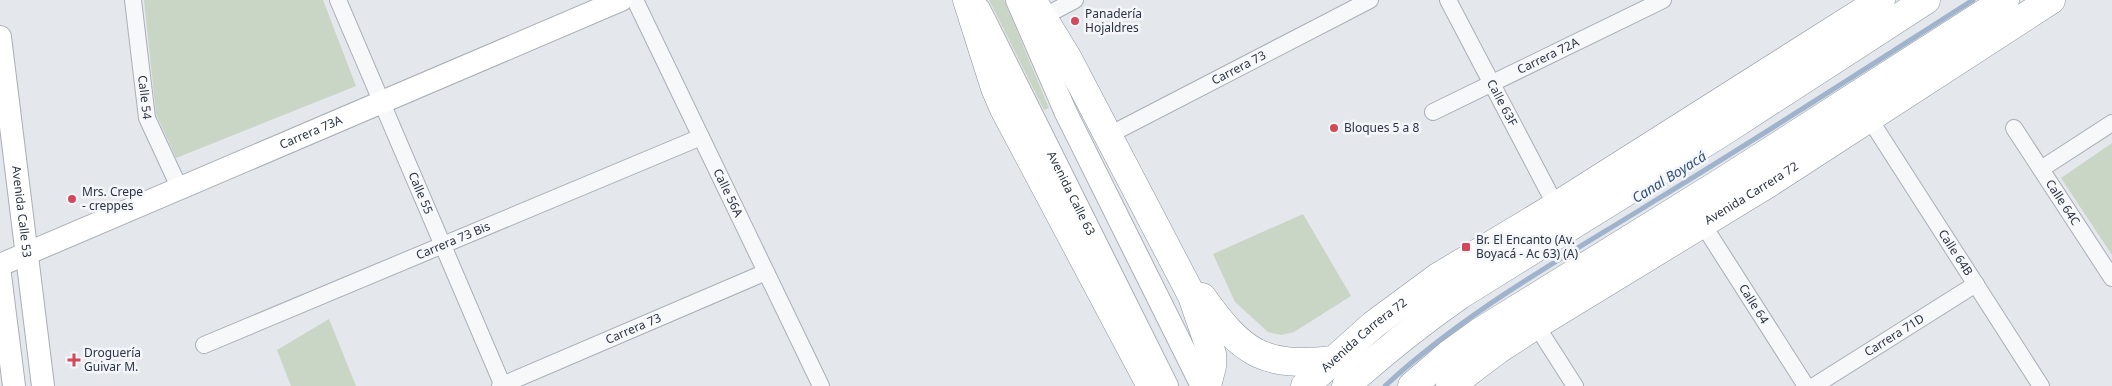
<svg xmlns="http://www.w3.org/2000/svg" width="2112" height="386" font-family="'Noto Sans',sans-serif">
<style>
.green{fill:#c9d6c5}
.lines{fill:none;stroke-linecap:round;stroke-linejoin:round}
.stream{stroke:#9fb4cc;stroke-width:5}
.street-casing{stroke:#a9aeb7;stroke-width:18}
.secondary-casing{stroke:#a9aeb7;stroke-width:24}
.highway-casing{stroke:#8b94a3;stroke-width:29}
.street{stroke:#f7f8fa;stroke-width:16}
.secondary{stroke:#fff;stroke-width:22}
.highway{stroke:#fff;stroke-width:28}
.poi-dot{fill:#d1495b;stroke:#f4f6f9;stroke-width:2}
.labels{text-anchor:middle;stroke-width:5;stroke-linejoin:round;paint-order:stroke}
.poi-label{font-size:12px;fill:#2b3445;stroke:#f4f6f9;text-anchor:start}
.street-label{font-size:12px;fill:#2b3445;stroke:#f4f6f9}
.water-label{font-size:14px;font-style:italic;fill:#34527a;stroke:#f4f6f9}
</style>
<rect width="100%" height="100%" fill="#e4e7ec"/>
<!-- green -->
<g class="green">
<path d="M 144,0 L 323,0 L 356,86 L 176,158 L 156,114 Z"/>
<path d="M 989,0 L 1004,0 L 1049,108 L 1044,110 Z"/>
<path d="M 2112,143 L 2112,255 L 2061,178 Z"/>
<path d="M 1303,214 L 1351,296 L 1294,332 L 1281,335 L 1268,332 L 1235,302 L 1213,254 Z"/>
<path d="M 329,319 L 356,386 L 291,386 L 277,350 Z"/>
</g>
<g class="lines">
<!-- stream -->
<path class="stream" d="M 1385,386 C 1466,311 1563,258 1656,200 C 1763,135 1868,67 1973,0"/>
<defs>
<g id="street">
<path id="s1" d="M 133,0 L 147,118 L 179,187"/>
<path id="s2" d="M 338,0 L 503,386"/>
<path id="s3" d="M 635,0 L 821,386"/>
<path id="s4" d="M 1448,0 L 1556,206"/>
<path d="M 1043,17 L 1075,0"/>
<path id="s5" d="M 1433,112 L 1663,0"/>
<path id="s6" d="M 1869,118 L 2041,386"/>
<path id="s7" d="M 2014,128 L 2112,278"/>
<path id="s8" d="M 1109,135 L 1370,0"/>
<path d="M 2041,169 L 2112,123"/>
<path id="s9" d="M 1702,223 L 1806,386"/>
<path d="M 1536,325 L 1575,386"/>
<path id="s10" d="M 204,345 L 701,137"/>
<path id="s11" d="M 500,386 L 766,272"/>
<path id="s12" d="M 1814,386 L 1976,284"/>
</g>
<g id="secondary">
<path d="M 1017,0 L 1066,113 L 1202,386"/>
<path id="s13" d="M 979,9 L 1167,386"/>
<path id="s14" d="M 0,37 L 43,386"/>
<path id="s15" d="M 0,265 L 621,0"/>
<path d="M 0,275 L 14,386"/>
</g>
<g id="highway">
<path d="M 967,0 L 995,88 L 1004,109 L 1151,386"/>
<path d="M 1032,0 L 1067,57 L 1192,296 L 1212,354 L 1212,366 L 1207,386"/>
<path d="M 1202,297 C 1242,353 1263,368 1334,360"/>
<path id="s16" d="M 1305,386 L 1373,325 L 1438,277 L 1556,206 L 1881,0"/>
<path d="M 1346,386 C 1382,353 1420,323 1460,295 L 1724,131 L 1926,0"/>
<path d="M 1412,386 L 1449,354 L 1478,333 L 1725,180 L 2005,0"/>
<path id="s17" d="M 1450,386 L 1499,349 L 1536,325 L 1769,183 L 2051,0"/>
</g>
</defs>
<!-- street casing -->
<use href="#street" class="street-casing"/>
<!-- secondary casing -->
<use href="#secondary" class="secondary-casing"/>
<!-- highway casing -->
<use href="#highway" class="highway-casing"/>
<!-- street -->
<use href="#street" class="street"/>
<!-- secondary -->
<use href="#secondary" class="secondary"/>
<!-- highway -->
<use href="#highway" class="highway"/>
</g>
<!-- markers -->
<g class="poi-dot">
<circle cx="1075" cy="21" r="5"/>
<circle cx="1334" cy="128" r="5"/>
<circle cx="72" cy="199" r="5"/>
<rect x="1461" y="242" width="10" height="10" rx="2.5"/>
<path d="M71.5 352.5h5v5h5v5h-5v5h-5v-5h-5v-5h5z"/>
</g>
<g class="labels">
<!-- poi labels -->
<g class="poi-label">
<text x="1085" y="18">Panadería<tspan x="1085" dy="14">Hojaldres</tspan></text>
<text x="1344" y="132">Bloques 5 a 8</text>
<text x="82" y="196">Mrs. Crepe<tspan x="82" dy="14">- creppes</tspan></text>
<text x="1476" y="244">Br. El Encanto (Av.<tspan x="1476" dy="14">Boyacá - Ac 63) (A)</tspan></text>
<text x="84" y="357">Droguería<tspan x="84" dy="14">Guivar M.</tspan></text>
</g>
<!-- street labels -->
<g class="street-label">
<text dy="4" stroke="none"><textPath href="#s5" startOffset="128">Carrera 72A</textPath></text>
<text dy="4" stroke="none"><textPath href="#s8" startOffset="146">Carrera 73</textPath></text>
<text dy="4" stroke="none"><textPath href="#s1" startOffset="98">Calle 54</textPath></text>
<text dy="4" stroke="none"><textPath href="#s4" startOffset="116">Calle 63F</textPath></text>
<text dy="4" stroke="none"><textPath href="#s15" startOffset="338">Carrera 73A</textPath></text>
<text dy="4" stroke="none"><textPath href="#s2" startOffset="210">Calle 55</textPath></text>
<text dy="4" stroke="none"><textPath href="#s3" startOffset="214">Calle 56A</textPath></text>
<text dy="4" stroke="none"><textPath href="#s13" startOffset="206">Avenida Calle 63</textPath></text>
<text dy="4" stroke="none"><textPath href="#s17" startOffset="358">Avenida Carrera 72</textPath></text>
<text dy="4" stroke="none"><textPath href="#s7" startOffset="89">Calle 64C</textPath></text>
<text dy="4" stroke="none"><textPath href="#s14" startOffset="176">Avenida Calle 53</textPath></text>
<text dy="4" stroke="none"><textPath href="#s10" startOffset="270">Carrera 73 Bis</textPath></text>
<text dy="4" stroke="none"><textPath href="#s6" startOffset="160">Calle 64B</textPath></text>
<text dy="4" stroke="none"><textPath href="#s9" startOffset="96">Calle 64</textPath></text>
<text dy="4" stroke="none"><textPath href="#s11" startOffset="145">Carrera 73</textPath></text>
<text dy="4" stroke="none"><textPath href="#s12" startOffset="95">Carrera 71D</textPath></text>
<text dy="4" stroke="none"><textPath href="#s16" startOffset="78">Avenida Carrera 72</textPath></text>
</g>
<!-- water labels -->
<g class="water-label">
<text transform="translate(1669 177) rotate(-32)" y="5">Canal Boyacá</text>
</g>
</g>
</svg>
